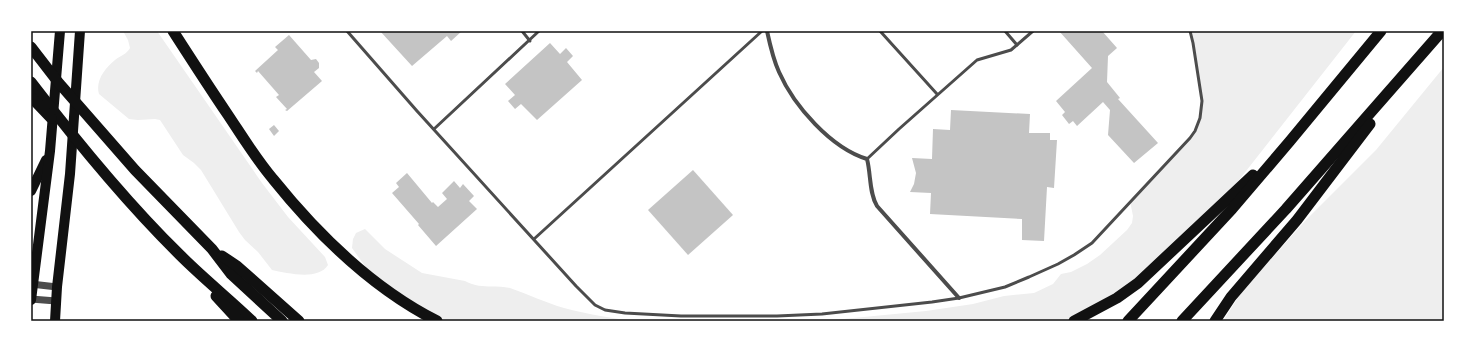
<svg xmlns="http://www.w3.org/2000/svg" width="1475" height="352" font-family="Montserrat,sans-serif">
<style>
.green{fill:#eee}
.building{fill:#c4c4c4}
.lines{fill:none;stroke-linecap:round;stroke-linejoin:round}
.service{stroke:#4c4c4c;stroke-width:3}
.minor{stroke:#4c4c4c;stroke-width:4}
.tertiary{stroke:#4c4c4c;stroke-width:7}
.primary{stroke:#111;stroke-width:10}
.motorway{stroke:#111;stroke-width:11}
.neatline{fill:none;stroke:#111;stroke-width:1.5}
</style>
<rect width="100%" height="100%" fill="#fff"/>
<!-- green -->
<g class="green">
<path d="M 123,31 L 157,31 L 262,183 L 288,217 L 325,257 L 328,265 C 318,281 287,273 272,270 L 258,252 L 245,240 L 239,232 L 201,170 L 194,163 L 183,155 L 160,120 L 155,119 L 138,120 L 129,119 L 99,94 C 95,81 105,68 115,60 C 120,56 127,54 130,48 L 128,40 Z"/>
<path d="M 1190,31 L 1356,31 L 1217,208 L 1138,283 L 1074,321 L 822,321 L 926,311 L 973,304 L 1004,296 L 1034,293 L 1053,284 L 1061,274 L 1071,272 L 1087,264 L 1100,255 L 1127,230 L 1132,223 L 1133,216 L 1130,201 L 1190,138 L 1198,125 L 1202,101 Z"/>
<path d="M 1444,67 L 1444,321 L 1223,321 L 1241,293 L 1305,221 L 1376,150 Z"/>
<path d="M 365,229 L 385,249 L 422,273 L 465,281 C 481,290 494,284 510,288 C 528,294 546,303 564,308 C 587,314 614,319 637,321 L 437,321 L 375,280 L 352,248 L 353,239 L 356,233 Z"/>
</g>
<!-- building -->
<g class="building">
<path d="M 380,31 L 462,31 L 451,41 L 447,36 L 412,66 Z"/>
<path d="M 1059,31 L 1102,31 L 1117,48 L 1108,56 L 1107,82 L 1120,98 L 1118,99 L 1158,143 L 1134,163 L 1108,135 L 1110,110 L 1103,102 L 1077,126 L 1073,121 L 1069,124 L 1062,115 L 1065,112 L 1056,101 L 1092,68 Z"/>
<path d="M 289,35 L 311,60 L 316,59 L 319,63 L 319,68 L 314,72 L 322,81 L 287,111 L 285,110 L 287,109 L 276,97 L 279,95 L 258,71 L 257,73 L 255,71 L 278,50 L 275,47 Z"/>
<path d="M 550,43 L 560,54 L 566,48 L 573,56 L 567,62 L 582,80 L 537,120 L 521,104 L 515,109 L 508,101 L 515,95 L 505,84 Z"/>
<path d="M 951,110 L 1030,114 L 1029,133 L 1050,133 L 1050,140 L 1057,140 L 1054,188 L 1047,187 L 1044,241 L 1022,240 L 1022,219 L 930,214 L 931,193 L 910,192 L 914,184 L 916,173 L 912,158 L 932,159 L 933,129 L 950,130 Z"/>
<path d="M 274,125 L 279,131 L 274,136 L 269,129 Z"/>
<path d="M 693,170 L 733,215 L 688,255 L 648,210 Z"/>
<path d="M 407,173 L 432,203 L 433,202 L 438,207 L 447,199 L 442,193 L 454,181 L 460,188 L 463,184 L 474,196 L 469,201 L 477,209 L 436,246 L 418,225 L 419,224 L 392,193 L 399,187 L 396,183 Z"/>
</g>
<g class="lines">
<!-- service -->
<g class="service">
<path d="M 347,31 L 417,111 L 576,286 L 595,305 L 605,310 L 625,313 L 681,316 L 777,316 L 822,314 L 932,302 L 959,298 L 1005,287 L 1029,277 L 1058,264 L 1074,255 L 1092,243 L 1190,138 L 1195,131 L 1200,118 L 1202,101 L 1193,43 L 1190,31"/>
<path d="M 522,31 L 530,41"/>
<path d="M 880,31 L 937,94"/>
<path d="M 1005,31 L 1017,45"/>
<path d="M 434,129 L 539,31"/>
<path d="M 867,159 L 899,129 L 977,60 L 1011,50 L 1033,31"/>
<path d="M 534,239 L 762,31"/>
</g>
<!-- minor -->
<path class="minor" d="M 767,31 C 770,45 773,59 779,72 C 794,106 831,148 867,159 C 871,174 869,193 877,206 L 959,298"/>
<!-- tertiary -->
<g class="tertiary">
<path d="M 31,284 L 57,287"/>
<path d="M 31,299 L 56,301"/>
</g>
<!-- primary -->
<g class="primary">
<path d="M 31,191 L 46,160"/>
<path d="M 31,300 L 50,151 L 60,31"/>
<path d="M 55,321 L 57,287 L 70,174 L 80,31"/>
</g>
<!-- motorway -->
<g class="motorway">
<path d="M 173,31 C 191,59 209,87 228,115 C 242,136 256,159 273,179 C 318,235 372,288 437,321"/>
<path d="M 31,47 L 58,82 L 135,170 L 212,249 L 231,274 L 282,321"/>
<path d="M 31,82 C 77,142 126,202 180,255 C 203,278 229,299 252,321"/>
<path d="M 31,97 L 51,118"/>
<path d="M 222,256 L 237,266 L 299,321"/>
<path d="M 216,296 L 239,321"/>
<path d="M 1074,321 L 1117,298 L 1138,283 L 1253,175"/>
<path d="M 1128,321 L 1232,209 L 1290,141 L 1381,31"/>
<path d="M 1182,321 L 1286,209 L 1442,31"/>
<path d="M 1215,321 L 1231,297 L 1297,220 L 1370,124"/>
</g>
</g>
<!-- border -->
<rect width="1475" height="352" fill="none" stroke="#ffffff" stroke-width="64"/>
<rect x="32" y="32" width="1411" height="288" class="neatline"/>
</svg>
